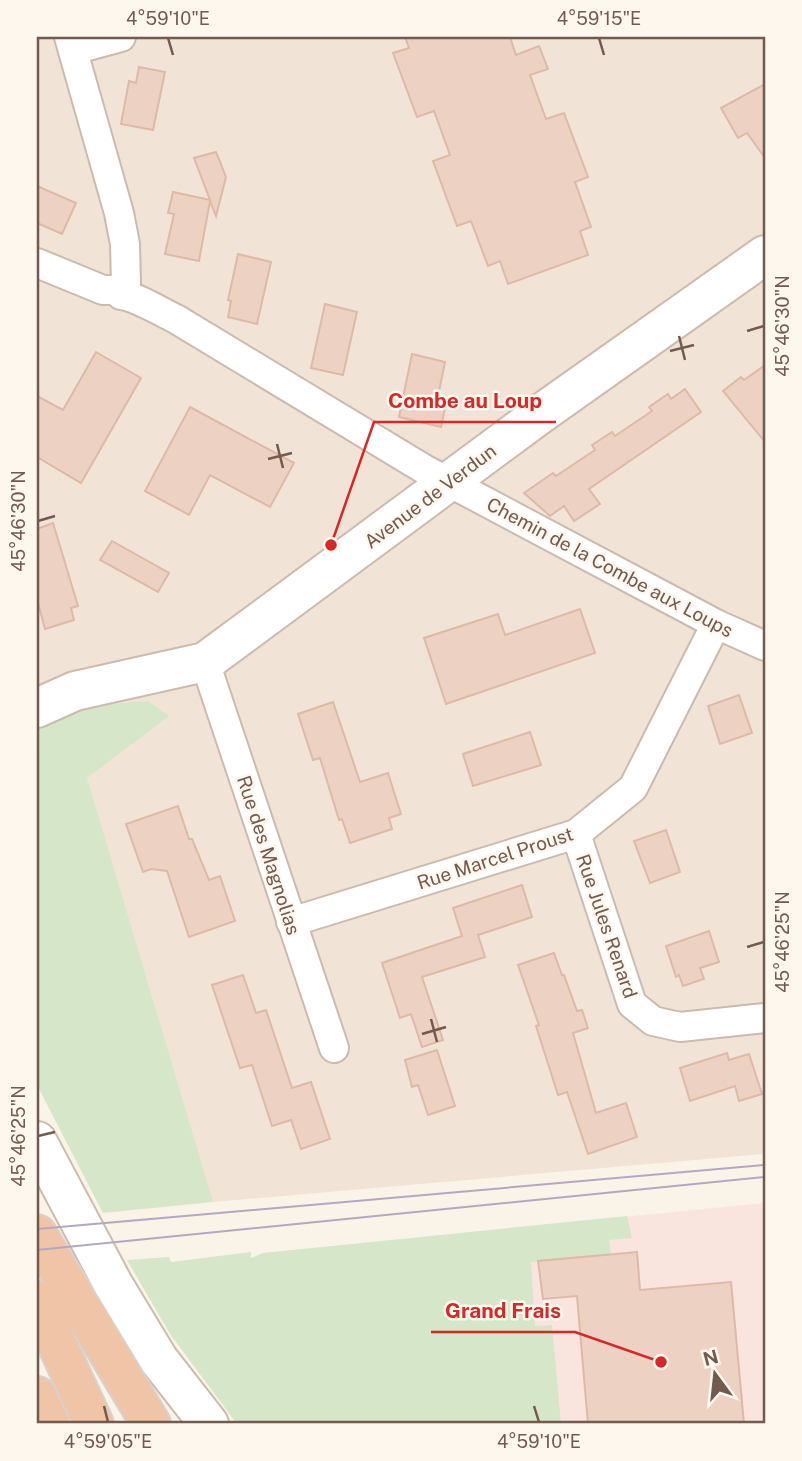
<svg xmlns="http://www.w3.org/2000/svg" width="802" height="1461" font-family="'Public Sans',sans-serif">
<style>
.residential{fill:#f1e4d7}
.commercial{fill:#f9e5dd}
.green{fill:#d5e7c8}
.building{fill:#edd2c3;stroke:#deb9a5;stroke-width:2}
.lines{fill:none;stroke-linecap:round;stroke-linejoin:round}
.minor-casing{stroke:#cbbbaf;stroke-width:32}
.secondary-casing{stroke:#cdbbad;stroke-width:42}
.trunk-casing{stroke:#d8d1ce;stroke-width:42}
.minor{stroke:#fff;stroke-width:28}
.secondary{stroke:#fff;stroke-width:38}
.trunk{stroke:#f0c5a7;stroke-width:38}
.tram{stroke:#b5a7c3;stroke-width:2}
.ticks{fill:none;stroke:#725a4f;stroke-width:2.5}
.labels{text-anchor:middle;stroke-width:5;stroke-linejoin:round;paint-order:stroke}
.street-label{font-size:19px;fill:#725a4f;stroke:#fdf7ee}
.leader{fill:none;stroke:#d62828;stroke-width:2.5}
.callout-dot{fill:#d62828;stroke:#fdf7ee;stroke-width:2.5}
.callout-label{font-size:21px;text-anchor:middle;font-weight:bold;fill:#d62828;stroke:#fdf7ee;stroke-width:5;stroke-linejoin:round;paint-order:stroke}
.neatline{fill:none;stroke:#725a4f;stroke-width:2.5}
.ticks-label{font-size:18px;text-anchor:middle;fill:#725a4f}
</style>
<rect width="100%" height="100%" fill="#faf3e8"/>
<!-- residential -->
<path class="residential" d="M 37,37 L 765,37 L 765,1154 L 213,1202 L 37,730 Z"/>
<!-- commercial -->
<path class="commercial" d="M 765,1203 L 765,1424 L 355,1424 L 263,1253 Z"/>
<!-- green -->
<g class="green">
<path d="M 148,701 L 169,716 L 87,778 L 213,1202 L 103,1213 L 37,1085 L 37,727 C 70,710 111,703 148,701 Z"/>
<path d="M 627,1216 L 632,1238 L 609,1240 L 611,1254 L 531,1262 L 535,1326 L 552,1325 L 561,1424 L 237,1424 L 170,1334 L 127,1260 L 169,1257 L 171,1262 L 251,1252 L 251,1258 L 263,1253 Z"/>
</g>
<!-- building -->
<g class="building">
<path d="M 405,37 L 510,37 L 516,55 L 539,46 L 548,69 L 530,75 L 546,119 L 564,113 L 588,177 L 575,182 L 591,227 L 580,231 L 588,255 L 508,284 L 500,261 L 488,266 L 471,221 L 457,226 L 433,161 L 450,155 L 434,111 L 417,117 L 393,53 L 409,48 Z"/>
<path d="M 139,67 L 165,72 L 153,130 L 121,124 L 129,81 L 136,83 Z"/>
<path d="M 765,84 L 765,158 L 747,133 L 738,138 L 721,108 Z"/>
<path d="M 216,152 L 226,177 L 216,216 L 210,201 L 199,261 L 165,254 L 174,214 L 168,213 L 173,192 L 210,200 L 194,158 Z"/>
<path d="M 37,186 L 76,203 L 62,234 L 37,223 Z"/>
<path d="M 238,254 L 271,262 L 257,324 L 228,317 L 231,301 L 228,300 Z"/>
<path d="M 325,304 L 357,312 L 343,375 L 311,368 Z"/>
<path d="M 96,352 L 141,378 L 81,483 L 37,457 L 37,396 L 63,410 Z"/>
<path d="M 412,354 L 445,362 L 437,401 L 446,403 L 441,427 L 399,417 Z"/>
<path d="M 765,365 L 765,442 L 723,391 L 741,377 L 744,380 Z"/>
<path d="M 685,389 L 701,412 L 589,489 L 600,504 L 574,521 L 564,506 L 550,516 L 524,493 L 553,473 L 556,476 L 595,450 L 592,445 L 612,432 L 615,436 L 652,411 L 649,407 L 668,394 L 671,399 Z"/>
<path d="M 190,407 L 294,463 L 270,507 L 210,475 L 189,515 L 145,491 Z"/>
<path d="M 53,523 L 78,606 L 71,608 L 74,620 L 45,629 L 37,599 L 37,529 Z"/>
<path d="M 112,541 L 169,573 L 158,592 L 100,560 Z"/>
<path d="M 580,609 L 595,653 L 446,704 L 424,638 L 498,614 L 505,635 Z"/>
<path d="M 739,695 L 752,733 L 720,744 L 708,706 Z"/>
<path d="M 333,702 L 360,782 L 388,773 L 401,814 L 389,818 L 392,829 L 350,843 L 342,819 L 339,820 L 320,758 L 313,760 L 298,714 Z"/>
<path d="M 530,732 L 541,765 L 473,786 L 463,754 Z"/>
<path d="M 178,806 L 189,839 L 192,839 L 209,880 L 220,876 L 235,921 L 189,937 L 167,871 L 151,869 L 143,872 L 126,824 Z"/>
<path d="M 666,830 L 680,872 L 650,883 L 634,841 Z"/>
<path d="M 522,885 L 532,917 L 478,935 L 485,957 L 422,977 L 443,1040 L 422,1047 L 411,1014 L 400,1018 L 382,963 L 462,936 L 453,908 Z"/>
<path d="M 709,931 L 719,962 L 700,968 L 704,979 L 683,986 L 679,975 L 676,977 L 666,946 Z"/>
<path d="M 554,953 L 562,975 L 564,975 L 577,1011 L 582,1010 L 588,1028 L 573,1033 L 596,1113 L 626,1103 L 637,1137 L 588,1154 L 567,1092 L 558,1095 L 536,1026 L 539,1025 L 518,965 Z"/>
<path d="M 243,975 L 256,1013 L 266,1010 L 292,1088 L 311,1082 L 330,1139 L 301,1149 L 291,1120 L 272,1126 L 252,1065 L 240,1068 L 212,985 Z"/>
<path d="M 437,1050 L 455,1106 L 428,1115 L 418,1085 L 412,1087 L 405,1060 Z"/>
<path d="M 727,1053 L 729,1060 L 749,1054 L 762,1094 L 739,1101 L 735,1086 L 690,1101 L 680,1068 Z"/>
<path d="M 637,1252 L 640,1290 L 731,1282 L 744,1424 L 588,1424 L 577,1296 L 543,1299 L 538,1261 Z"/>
</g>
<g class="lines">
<defs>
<g id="minor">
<path d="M 69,37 L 119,213 L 125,244 L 126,284"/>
<path d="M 73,50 L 121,37"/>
<path d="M 37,263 L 103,290 L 119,290"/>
<path d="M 119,290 L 121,295 C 138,297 159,311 176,319 L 424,469 L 716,624 L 765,646"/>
<path d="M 205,662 L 334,1048"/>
<path d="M 576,834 L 632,1004 L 653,1021 L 680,1027 L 765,1018"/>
<path d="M 291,922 L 576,834 L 633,788 L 716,624"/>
</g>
<g id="secondary">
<path d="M 37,708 L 75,691 L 205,662 L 539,415 L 765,255"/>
<path d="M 37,1141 L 113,1284 L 159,1360 L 209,1424"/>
</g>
<g id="trunk">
<path d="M 37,1234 L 151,1424"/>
<path d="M 37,1301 L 94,1424"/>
<path d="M 37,1396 L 50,1424"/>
</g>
</defs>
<!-- minor casing -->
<use href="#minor" class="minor-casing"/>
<!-- secondary casing -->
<use href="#secondary" class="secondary-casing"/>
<!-- trunk casing -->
<use href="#trunk" class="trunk-casing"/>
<!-- minor -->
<use href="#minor" class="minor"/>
<!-- secondary -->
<use href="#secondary" class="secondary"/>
<!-- trunk -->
<use href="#trunk" class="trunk"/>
<!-- tram -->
<g class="tram">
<path d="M 37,1229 L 765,1165"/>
<path d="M 37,1250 L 765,1177"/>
</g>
</g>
<!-- ticks -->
<path class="ticks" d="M 168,38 L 173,55M 599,38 L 604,55M 747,331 L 764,326M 679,336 L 685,360M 670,351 L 694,345M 277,444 L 283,468M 268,459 L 292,453M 38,521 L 55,516M 747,947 L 764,942M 431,1019 L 437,1042M 422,1034 L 446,1027M 38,1136 L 55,1132M 104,1406 L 108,1422M 534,1406 L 539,1422"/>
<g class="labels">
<!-- street labels -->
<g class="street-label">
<text transform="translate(430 496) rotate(-37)" y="7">Avenue de Verdun</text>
<text transform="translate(610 567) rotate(28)" y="7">Chemin de la Combe aux Loups</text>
<text transform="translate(269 855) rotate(72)" y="7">Rue des Magnolias</text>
<text transform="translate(495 858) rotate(-18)" y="7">Rue Marcel Proust</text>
<text transform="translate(607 926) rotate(71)" y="7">Rue Jules Renard</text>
</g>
</g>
<!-- callouts -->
<path class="leader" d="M331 545L374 422H556M661 1362L575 1332H431"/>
<g class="callout-dot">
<circle cx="331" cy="545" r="7"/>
<circle cx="661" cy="1362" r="7"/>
</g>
<g class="callout-label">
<text x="465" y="408">Combe au Loup</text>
<text x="503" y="1318">Grand Frais</text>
</g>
<!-- border -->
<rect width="802" height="1461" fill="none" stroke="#fdf7ee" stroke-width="77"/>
<!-- north arrow -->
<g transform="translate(715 1374) rotate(345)" stroke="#fdf7ee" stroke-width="5" paint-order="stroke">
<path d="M0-5L12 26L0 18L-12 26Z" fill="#725a4f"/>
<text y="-10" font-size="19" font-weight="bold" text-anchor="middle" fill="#725a4f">N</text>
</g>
<rect x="38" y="38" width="726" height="1384" class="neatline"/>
<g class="ticks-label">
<text x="168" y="25">4°59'10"E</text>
<text x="599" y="25">4°59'15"E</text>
<text transform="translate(783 326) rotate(-90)" y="6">45°46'30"N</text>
<text transform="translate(19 521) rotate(-90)" y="6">45°46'30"N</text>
<text transform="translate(783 942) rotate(-90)" y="6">45°46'25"N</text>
<text transform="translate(19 1136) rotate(-90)" y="6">45°46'25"N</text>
<text x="108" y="1448">4°59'05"E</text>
<text x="539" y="1448">4°59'10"E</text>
</g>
</svg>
